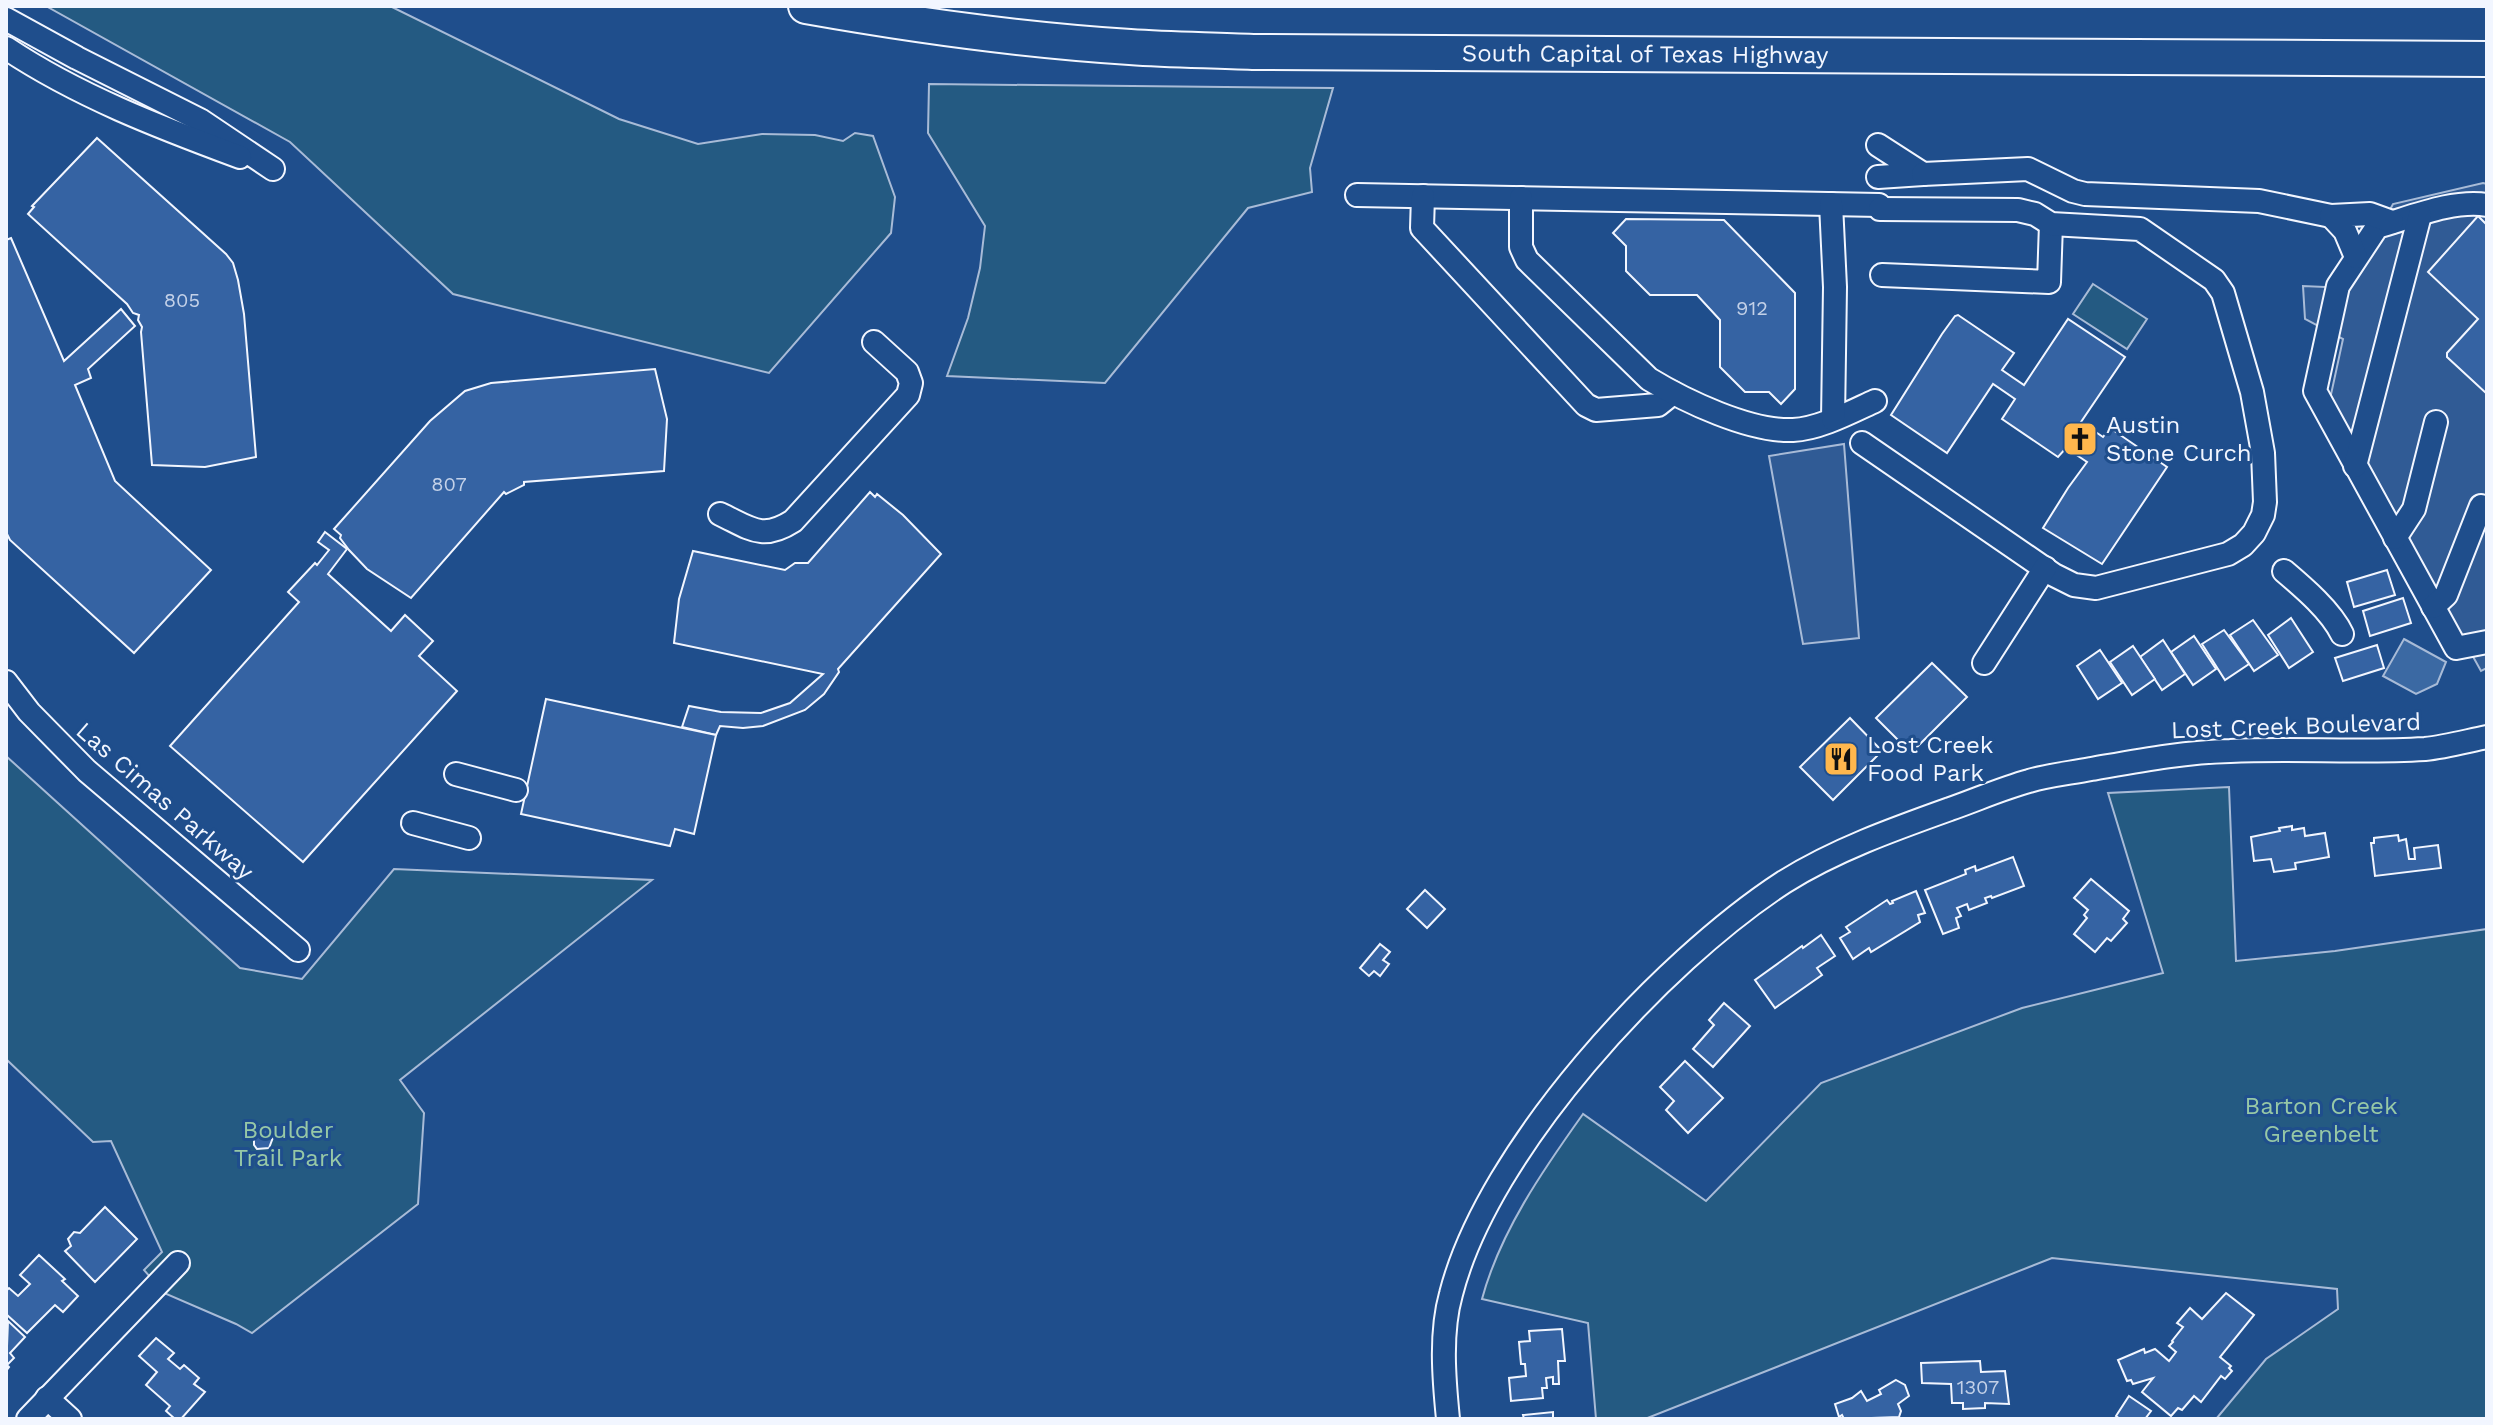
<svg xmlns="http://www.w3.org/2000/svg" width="2493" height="1425" font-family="'Work Sans',sans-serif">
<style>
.green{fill:#245a82;stroke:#a8bbd7;stroke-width:2}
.parking{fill:#305b95;stroke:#a8bbd7;stroke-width:2}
.water{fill:#3b69a3;stroke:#a8bbd7;stroke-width:2}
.building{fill:#3563a3;stroke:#f2f6ff;stroke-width:2}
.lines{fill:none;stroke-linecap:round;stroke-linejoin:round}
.minor-casing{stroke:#f2f6ff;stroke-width:26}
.highway-casing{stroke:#f2f6ff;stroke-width:38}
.minor{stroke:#1f4e8c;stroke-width:22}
.highway{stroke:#1f4e8c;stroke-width:34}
.labels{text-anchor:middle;stroke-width:6;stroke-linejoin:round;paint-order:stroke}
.number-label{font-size:20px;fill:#c3d1e8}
.street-label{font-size:24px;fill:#f2f6ff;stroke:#1f4e8c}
.poi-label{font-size:24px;fill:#f2f6ff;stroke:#1f4e8c;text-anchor:start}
.park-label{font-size:24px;fill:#97c8a6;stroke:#1f4e8c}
</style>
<rect width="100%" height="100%" fill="#1f4e8c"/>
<!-- green -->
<g class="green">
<path d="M 46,6 L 390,6 L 619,119 L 698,144 L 762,134 L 815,135 L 843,141 L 855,133 L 873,136 L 895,197 L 891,233 L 769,373 L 453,294 L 290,142 Z"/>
<path d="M 929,84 L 1333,88 L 1310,168 L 1312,192 L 1248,208 L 1105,383 L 947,376 L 968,318 L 980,268 L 985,226 L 928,133 Z"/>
<path d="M 2093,284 L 2147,319 L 2127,349 L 2073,314 Z"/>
<path d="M 6,756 L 240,968 L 302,979 L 394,869 L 652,880 L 400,1080 L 424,1113 L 418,1204 L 252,1333 L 236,1324 L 164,1293 L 144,1270 L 162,1252 L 111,1141 L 93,1142 L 6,1059 Z"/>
<path d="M 2229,787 L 2236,961 L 2335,951 L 2487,929 L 2487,1419 L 2216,1419 L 2266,1359 L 2338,1309 L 2337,1289 L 2052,1258 L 1645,1419 L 1596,1419 L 1588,1323 L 1482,1299 C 1500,1232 1543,1170 1583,1114 L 1706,1201 L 1821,1083 L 2022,1008 L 2163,973 L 2108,793 Z"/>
</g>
<!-- parking -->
<g class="parking">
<path d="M 2483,183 L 2487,184 L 2487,668 L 2481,671 L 2330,399 L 2343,339 L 2305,319 L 2303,286 L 2348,288 L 2393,204 Z"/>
<path d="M 1844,444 L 1859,638 L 1803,644 L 1769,456 Z"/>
</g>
<!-- water -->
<path class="water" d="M 2404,639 L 2446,662 L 2437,684 L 2416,694 L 2383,676 Z"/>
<!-- building -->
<g class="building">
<path d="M 97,138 L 226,254 L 233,263 L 238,280 L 244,314 L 256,457 L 205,467 L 152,465 L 141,332 L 142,327 L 138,320 L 139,315 L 133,313 L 127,304 L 28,214 L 34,207 L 32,206 Z"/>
<path d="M 2478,216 L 2487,225 L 2487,394 L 2447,357 L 2447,353 L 2478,319 L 2428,272 Z"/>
<path d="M 1626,219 L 1724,220 L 1795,293 L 1795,389 L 1781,404 L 1769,392 L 1745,392 L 1720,367 L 1720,320 L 1697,295 L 1650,295 L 1626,271 L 1626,246 L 1613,233 Z"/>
<path d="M 11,238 L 64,361 L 121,309 L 135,326 L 88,369 L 91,378 L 75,385 L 115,481 L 211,570 L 134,653 L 10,540 L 6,532 L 6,240 Z"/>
<path d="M 1958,315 L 2014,353 L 2002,370 L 2024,385 L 2068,319 L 2125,357 L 2081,422 L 2103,437 L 2110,428 L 2167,467 L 2102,564 L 2043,528 L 2068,488 L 2087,462 L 2066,448 L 2058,457 L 2002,419 L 2015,399 L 1993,384 L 1947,453 L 1891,415 L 1942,334 L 1955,316 Z"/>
<path d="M 655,369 L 667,419 L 664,471 L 524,482 L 524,485 L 506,494 L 504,492 L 411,598 L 367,569 L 349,550 L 340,538 L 341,535 L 334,529 L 430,421 L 465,391 L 491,383 Z"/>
<path d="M 870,492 L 875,497 L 877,494 L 903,515 L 941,554 L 838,669 L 839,672 L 824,694 L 805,710 L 763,726 L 743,728 L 720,726 L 716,735 L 682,727 L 689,706 L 721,712 L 761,713 L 790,703 L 823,674 L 674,643 L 679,599 L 693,551 L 785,570 L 795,563 L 808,563 Z"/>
<path d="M 325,532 L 347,549 L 328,574 L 391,631 L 405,615 L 433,641 L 419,656 L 457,691 L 303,862 L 170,746 L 299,602 L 288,592 L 315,563 L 317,565 L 329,550 L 318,542 Z"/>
<path d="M 2387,570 L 2395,595 L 2354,607 L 2347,582 Z"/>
<path d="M 2403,598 L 2411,623 L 2370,636 L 2363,611 Z"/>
<path d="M 2291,618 L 2313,652 L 2289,668 L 2268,635 Z"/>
<path d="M 2253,620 L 2278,655 L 2254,671 L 2230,635 Z"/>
<path d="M 2224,630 L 2249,664 L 2225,680 L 2202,644 Z"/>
<path d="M 2194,636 L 2216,669 L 2193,685 L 2171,652 Z"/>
<path d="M 2163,640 L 2185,674 L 2162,690 L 2140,657 Z"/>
<path d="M 2377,645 L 2384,668 L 2343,681 L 2335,658 Z"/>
<path d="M 2133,646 L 2155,679 L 2132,695 L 2110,662 Z"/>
<path d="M 2100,650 L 2122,683 L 2098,699 L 2077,666 Z"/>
<path d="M 1932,663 L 1967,697 L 1911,753 L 1876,718 Z"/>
<path d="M 546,699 L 716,735 L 694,834 L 675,829 L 670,846 L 521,814 Z"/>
<path d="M 1850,718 L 1882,751 L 1833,800 L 1800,767 Z"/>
<path d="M 2292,826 L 2292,830 L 2304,828 L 2305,836 L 2325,833 L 2329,857 L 2295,863 L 2296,869 L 2274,872 L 2271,859 L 2254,861 L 2251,837 L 2280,831 L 2279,828 Z"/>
<path d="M 2398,835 L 2399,841 L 2406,839 L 2409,859 L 2415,859 L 2414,848 L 2438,845 L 2441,868 L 2375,876 L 2371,843 L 2374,843 L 2374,838 Z"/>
<path d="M 2013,857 L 2024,886 L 1992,898 L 1991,896 L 1985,898 L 1987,903 L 1969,910 L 1967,904 L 1957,908 L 1961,916 L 1956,918 L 1959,928 L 1943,934 L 1925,890 L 1966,874 L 1965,870 L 1975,866 L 1976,871 Z"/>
<path d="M 2091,879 L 2129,911 L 2123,919 L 2127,923 L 2111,941 L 2107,938 L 2095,952 L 2074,934 L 2087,918 L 2084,915 L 2088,910 L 2074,898 Z"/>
<path d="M 1425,890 L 1445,909 L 1427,928 L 1407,909 Z"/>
<path d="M 1916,891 L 1925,913 L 1918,915 L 1920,922 L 1871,952 L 1869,948 L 1853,959 L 1840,938 L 1850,932 L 1846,927 L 1887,900 L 1890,904 L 1893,903 L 1892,901 Z"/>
<path d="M 1821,935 L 1835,956 L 1817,968 L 1822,975 L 1775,1008 L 1755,980 L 1802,946 L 1803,948 Z"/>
<path d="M 1380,944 L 1390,952 L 1383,960 L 1389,964 L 1380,976 L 1374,971 L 1369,976 L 1360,968 Z"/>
<path d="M 1724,1003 L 1750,1026 L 1713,1067 L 1693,1049 L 1714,1025 L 1709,1020 Z"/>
<path d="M 1685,1061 L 1723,1098 L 1688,1133 L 1666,1110 L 1674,1101 L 1660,1087 Z"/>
<path d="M 260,1126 L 275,1132 L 269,1148 L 257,1149 L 254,1145 L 254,1130 Z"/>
<path d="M 105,1207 L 137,1239 L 95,1282 L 65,1251 L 71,1246 L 68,1239 L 74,1232 L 80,1233 Z"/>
<path d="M 39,1255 L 65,1279 L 62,1281 L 78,1296 L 63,1312 L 55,1305 L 27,1333 L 6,1314 L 6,1291 L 9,1288 L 18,1296 L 30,1284 L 20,1275 Z"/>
<path d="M 2226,1293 L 2254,1315 L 2220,1357 L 2231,1366 L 2229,1368 L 2232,1371 L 2225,1379 L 2221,1376 L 2201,1402 L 2194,1396 L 2182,1410 L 2178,1408 L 2171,1416 L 2142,1392 L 2153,1378 L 2133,1384 L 2131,1380 L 2127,1381 L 2118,1360 L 2144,1349 L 2145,1353 L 2155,1349 L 2169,1361 L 2176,1352 L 2169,1346 L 2173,1342 L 2172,1341 L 2183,1327 L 2177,1323 L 2190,1308 L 2202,1319 Z"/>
<path d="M 8,1321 L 25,1337 L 10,1353 L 14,1358 L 7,1365 L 9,1367 L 6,1371 Z"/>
<path d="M 1562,1329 L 1565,1361 L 1558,1361 L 1559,1384 L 1553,1384 L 1553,1377 L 1546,1378 L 1547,1388 L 1542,1388 L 1543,1398 L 1511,1401 L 1509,1378 L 1526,1376 L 1525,1364 L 1521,1364 L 1519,1342 L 1530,1341 L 1529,1331 Z"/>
<path d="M 156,1338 L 174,1353 L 168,1359 L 180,1369 L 184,1365 L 199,1378 L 194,1384 L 205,1392 L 181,1419 L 175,1419 L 166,1411 L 170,1406 L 146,1385 L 157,1372 L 139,1356 Z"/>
<path d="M 1980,1361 L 1981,1372 L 2005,1371 L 2009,1404 L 1985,1403 L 1985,1408 L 1963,1409 L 1963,1403 L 1952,1403 L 1951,1384 L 1922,1383 L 1921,1363 Z"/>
<path d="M 1896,1380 L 1905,1385 L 1909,1396 L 1898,1404 L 1901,1411 L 1899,1417 L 1844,1419 L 1842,1415 L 1839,1417 L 1835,1404 L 1852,1398 L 1861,1391 L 1867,1401 L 1881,1394 L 1879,1390 Z"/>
<path d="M 2129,1396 L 2151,1411 L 2145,1419 L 2120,1419 L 2116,1416 Z"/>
<path d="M 1553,1412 L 1553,1419 L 1524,1419 L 1523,1415 Z"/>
</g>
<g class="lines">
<defs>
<g id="minor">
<path d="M 6,19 L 77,58 L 200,120 L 273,169"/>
<path d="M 6,48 C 78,96 159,127 240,157"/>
<path d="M 1878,145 L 1923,174 L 1878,177"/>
<path d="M 1923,174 L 2028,169 L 2073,191 L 2085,194 L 2259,201 L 2331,216"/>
<path d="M 1357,195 L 1879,205"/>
<path d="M 1423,196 L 1422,228 L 1586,405 L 1596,410 L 1658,405 L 1673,393"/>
<path d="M 1521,198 L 1521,247 L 1527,260 L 1649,379 C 1685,401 1750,432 1793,430 C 1819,429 1851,412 1875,401"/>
<path d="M 1831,204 L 1835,287 L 1833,419"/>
<path d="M 2487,205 C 2454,199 2409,218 2377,227 L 2338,286 L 2315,391 L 2456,648 L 2487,642"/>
<path d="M 2356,257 L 2345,231 L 2331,216 L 2370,214 L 2392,222"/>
<path d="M 1882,275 L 2049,282 L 2051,224"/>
<path d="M 1862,443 L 2054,575 L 2074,585 L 2096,588 L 2228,554 L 2243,545 L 2254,533 L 2263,515 L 2265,502 L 2263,453 L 2252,392 L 2223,293 L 2214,280 L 2140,229 L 2051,224 L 2035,214 L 2018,210 L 1880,209"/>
<path d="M 2355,466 L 2420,215"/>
<path d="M 720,514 C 750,528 762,541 793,521 L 908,395 L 911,383 L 907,372 L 874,342"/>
<path d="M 2395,538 L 2414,509 L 2436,422"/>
<path d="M 2284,571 C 2304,588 2331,611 2342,634"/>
<path d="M 2433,607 L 2446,595 L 2481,506"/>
<path d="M 1984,663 L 2045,568"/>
<path d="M 6,682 L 29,712 L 87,771 L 298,950"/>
<path d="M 456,774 L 516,790"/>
<path d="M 413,823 L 469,838"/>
<path d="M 47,1398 L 70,1419"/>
<path d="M 28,1419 L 178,1263"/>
<path d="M 1448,1419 C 1444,1379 1440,1333 1451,1294 C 1488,1149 1661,962 1784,882 C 1835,850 1894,829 1950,809 C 1976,800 2003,788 2029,781 C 2049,775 2071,773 2091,769 C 2137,761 2183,752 2230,751 C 2295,748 2360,753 2425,749 C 2446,747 2467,741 2487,737"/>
</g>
<g id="highway">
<path id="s1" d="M 806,6 C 913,25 1021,40 1130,47 C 1171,50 1212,50 1253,52 L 2487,59"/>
</g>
</defs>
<!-- minor casing -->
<use href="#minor" class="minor-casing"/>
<!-- highway casing -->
<use href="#highway" class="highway-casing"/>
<!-- minor -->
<use href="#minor" class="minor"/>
<!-- highway -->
<use href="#highway" class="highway"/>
</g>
<!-- icons -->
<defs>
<symbol id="church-square" viewBox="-11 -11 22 22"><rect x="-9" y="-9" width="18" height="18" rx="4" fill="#ffb74d" stroke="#1f4e8c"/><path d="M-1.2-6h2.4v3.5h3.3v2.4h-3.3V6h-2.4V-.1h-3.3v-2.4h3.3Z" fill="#111"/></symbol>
<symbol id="restaurant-square" viewBox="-11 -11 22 22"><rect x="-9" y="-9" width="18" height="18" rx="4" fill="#ffb74d" stroke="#1f4e8c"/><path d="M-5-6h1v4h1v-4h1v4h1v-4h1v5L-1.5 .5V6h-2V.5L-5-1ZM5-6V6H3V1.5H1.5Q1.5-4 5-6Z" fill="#111"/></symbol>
</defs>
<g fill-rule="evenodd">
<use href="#church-square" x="2060" y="419" width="40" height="40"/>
<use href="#restaurant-square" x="1821" y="739" width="40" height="40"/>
</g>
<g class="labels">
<!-- number labels -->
<g class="number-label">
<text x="182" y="307">805</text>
<text x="1752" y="315">912</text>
<text x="449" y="491">807</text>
<text x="1978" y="1394">1307</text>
</g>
<!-- street labels -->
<g class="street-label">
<text dy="8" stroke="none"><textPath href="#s1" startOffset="842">South Capital of Texas Highway</textPath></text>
<text transform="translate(2296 726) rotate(-2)" y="8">Lost Creek Boulevard</text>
<text transform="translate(165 801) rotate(41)" y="8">Las Cimas Parkway</text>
</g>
<!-- poi labels -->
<g class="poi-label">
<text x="2106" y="433">Austin<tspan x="2106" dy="28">Stone Curch</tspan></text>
<text x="1867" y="753">Lost Creek<tspan x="1867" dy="28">Food Park</tspan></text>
</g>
<!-- park labels -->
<g class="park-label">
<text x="2321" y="1114">Barton Creek<tspan x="2321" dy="28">Greenbelt</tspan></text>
<text x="288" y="1138">Boulder<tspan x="288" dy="28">Trail Park</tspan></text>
</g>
</g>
<!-- border -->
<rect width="2493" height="1425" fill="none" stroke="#f2f6ff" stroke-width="16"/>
</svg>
